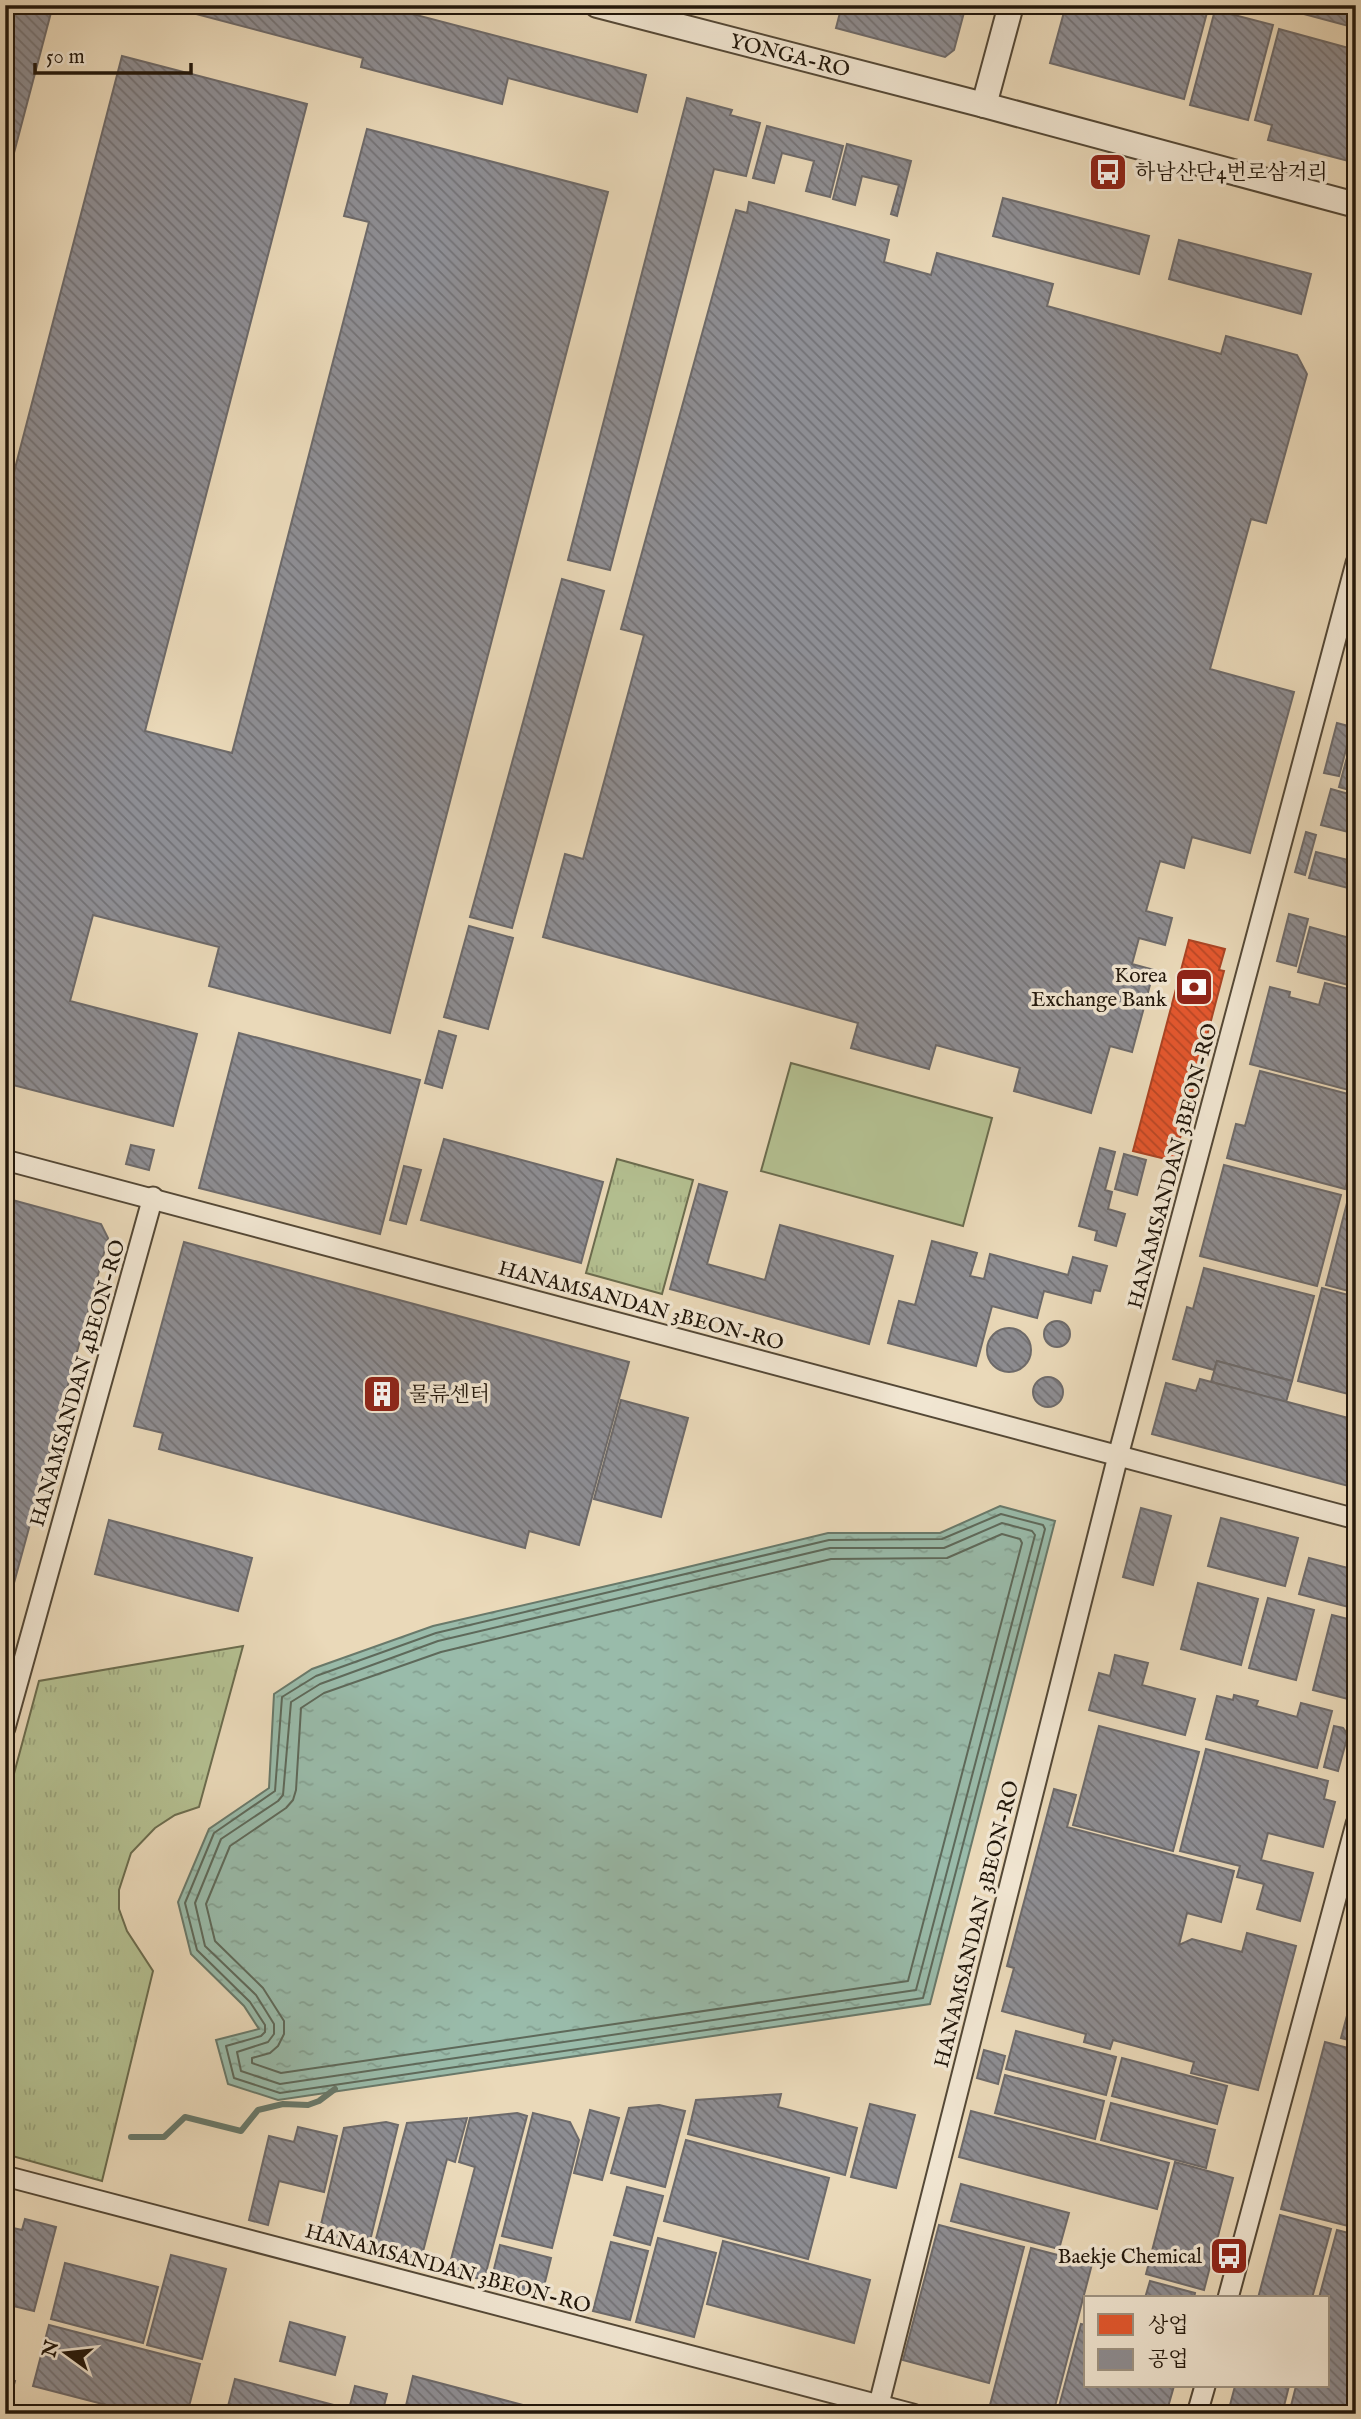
<svg xmlns="http://www.w3.org/2000/svg" width="1361" height="2419" font-family="'IM FELL English','Noto Serif KR',serif">
<style>
.grass{fill:url(#grass-tufts);stroke:#6b6c4e;stroke-width:2}
.pitch{fill:#b4c091;stroke:#6b6c4e;stroke-width:2}
.water{fill:url(#water-ripples);stroke:#69796a;stroke-width:2}
.shops{fill:url(#shops-back-hatch);stroke:#aa4424;stroke-width:2}
.industry{fill:url(#industry-back-hatch);stroke:#6d6a6a;stroke-width:2}
.lines{fill:none;stroke-linecap:round;stroke-linejoin:round}
.shore{stroke:#5e695a;stroke-width:2}
.stream{stroke:#69796a;stroke-width:6}
.minor-casing{stroke:#544836;stroke-width:23}
.tertiary-casing{stroke:#544836;stroke-width:28}
.minor{stroke:#f1e6d2;stroke-width:19}
.tertiary{stroke:#f1e6d2;stroke-width:24}
.labels{text-anchor:middle;stroke-width:7;stroke-linejoin:round;paint-order:stroke}
.street-label{font-size:21px;fill:#22170b;stroke:#f1e6d2}
.poi-label{font-size:21px;fill:#22170b;stroke:#f1e6d2;text-anchor:start}
</style>
<defs>
<pattern id="grass-tufts" width="24" height="20" patternUnits="userSpaceOnUse" patternTransform="scale(1.75)"><rect width="24" height="20" fill="#b4c091"/><path d="M3 7l-1-3M5 7V3M7 7l1-3M15 17l-1-3M17 17v-4M19 17l1-3" fill="none" stroke="#9aa47c"/></pattern>
<pattern id="water-ripples" width="26" height="14" patternUnits="userSpaceOnUse" patternTransform="scale(1.75)"><rect width="26" height="14" fill="#9ba"/><path d="M2 4q2-2 4 0t4 0M15 11q2-2 4 0t4 0" fill="none" stroke="#84a091"/></pattern>
<pattern id="shops-back-hatch" width="6" height="6" patternUnits="userSpaceOnUse" patternTransform="scale(1.75)"><rect width="6" height="6" fill="#e4572e"/><path d="M-1 5l2 2M0 0l6 6M5-1l2 2" fill="none" stroke="#b84725"/></pattern>
<pattern id="industry-back-hatch" width="6" height="6" patternUnits="userSpaceOnUse" patternTransform="scale(1.75)"><rect width="6" height="6" fill="#8d8d92"/><path d="M-1 5l2 2M0 0l6 6M5-1l2 2" fill="none" stroke="#737275"/></pattern>
</defs>
<rect width="100%" height="100%" fill="#ead9b9"/>
<filter id="stains"><feTurbulence type="fractalNoise" baseFrequency=".00286" numOctaves="4"/><feColorMatrix values="0 0 0 0 .2 0 0 0 0 .09 0 0 0 0 .02 0 0 0 .5 -.17"/></filter>
<radialGradient id="worn" r=".72"><stop offset=".6" stop-color="#630" stop-opacity="0"/><stop offset="1" stop-color="#630" stop-opacity=".3"/></radialGradient>
<!-- grass -->
<g class="grass">
<path d="M 617,1159 L 693,1180 L 662,1294 L 586,1273 Z"/>
<path d="M 243,1646 L 199,1807 L 175,1815 L 155,1828 L 131,1853 L 119,1890 L 119,1909 L 127,1931 L 153,1971 L 102,2181 L 5,2154 L 5,1807 L 39,1681 Z"/>
</g>
<!-- pitch -->
<path class="pitch" d="M 791,1063 L 992,1118 L 963,1226 L 761,1171 Z"/>
<!-- water -->
<path class="water" d="M 1000,1506 L 1055,1521 L 930,2004 L 278,2100 L 228,2084 L 216,2040 L 259,2029 L 244,2006 L 191,1954 L 178,1902 L 209,1829 L 269,1788 L 274,1694 L 312,1669 L 433,1626 L 663,1573 L 828,1533 L 940,1533 Z"/>
<!-- shops -->
<path class="shops" d="M 1189,940 L 1225,949 L 1219,970 L 1224,971 L 1174,1161 L 1133,1151 Z"/>
<!-- industry -->
<g class="industry">
<path d="M 5,5 L 53,5 L 5,187 Z"/>
<path d="M 162,5 L 378,5 L 646,75 L 637,112 L 508,78 L 502,104 L 361,67 L 363,58 Z"/>
<path d="M 842,5 L 966,5 L 954,50 L 945,57 L 836,28 Z"/>
<path d="M 1066,5 L 1209,5 L 1184,99 L 1050,63 Z"/>
<path d="M 1270,5 L 1356,5 L 1356,28 Z"/>
<path d="M 1215,10 L 1273,25 L 1248,120 L 1190,105 Z"/>
<path d="M 1279,29 L 1356,50 L 1356,163 L 1268,140 L 1272,125 L 1255,120 Z"/>
<path d="M 122,56 L 307,104 L 145,731 L 232,753 L 369,222 L 344,216 L 367,129 L 608,192 L 390,1033 L 209,986 L 219,947 L 93,915 L 70,1001 L 197,1034 L 173,1126 L 5,1083 L 5,507 Z"/>
<path d="M 687,98 L 732,110 L 730,115 L 760,123 L 746,176 L 714,169 L 610,570 L 568,560 Z"/>
<path d="M 767,126 L 843,146 L 830,197 L 806,191 L 814,161 L 782,153 L 774,183 L 753,178 Z"/>
<path d="M 847,144 L 911,161 L 897,216 L 891,214 L 899,185 L 862,176 L 855,205 L 833,199 Z"/>
<path d="M 1003,198 L 1149,236 L 1139,274 L 993,236 Z"/>
<path d="M 749,202 L 889,240 L 884,262 L 931,275 L 937,253 L 1053,284 L 1047,306 L 1221,354 L 1226,336 L 1297,355 L 1307,374 L 1266,523 L 1251,519 L 1210,669 L 1294,692 L 1250,853 L 1192,837 L 1184,868 L 1160,861 L 1146,911 L 1172,918 L 1165,945 L 1139,938 L 1132,964 L 1154,970 L 1132,1052 L 1110,1046 L 1091,1113 L 1014,1091 L 1020,1068 L 936,1045 L 929,1069 L 851,1048 L 858,1023 L 543,937 L 565,854 L 583,859 L 644,635 L 621,629 L 736,210 L 747,213 Z"/>
<path d="M 1179,240 L 1311,274 L 1301,314 L 1169,279 Z"/>
<path d="M 562,579 L 604,591 L 512,928 L 470,917 Z"/>
<path d="M 1337,723 L 1352,727 L 1339,776 L 1324,773 Z"/>
<path d="M 1356,724 L 1356,792 L 1339,787 Z"/>
<path d="M 1331,789 L 1356,796 L 1356,834 L 1321,825 Z"/>
<path d="M 1306,832 L 1316,835 L 1305,875 L 1295,872 Z"/>
<path d="M 1316,852 L 1356,862 L 1356,890 L 1309,878 Z"/>
<path d="M 1289,914 L 1308,919 L 1296,966 L 1277,961 Z"/>
<path d="M 469,926 L 513,938 L 488,1029 L 444,1017 Z"/>
<path d="M 1310,927 L 1353,939 L 1356,927 L 1356,987 L 1298,972 Z"/>
<path d="M 1325,983 L 1356,991 L 1356,1092 L 1250,1064 L 1270,987 L 1290,992 L 1289,997 L 1319,1005 Z"/>
<path d="M 439,1031 L 456,1036 L 442,1088 L 425,1083 Z"/>
<path d="M 239,1033 L 420,1080 L 380,1234 L 199,1188 Z"/>
<path d="M 1260,1071 L 1356,1096 L 1356,1150 L 1345,1189 L 1227,1158 L 1236,1124 L 1245,1126 Z"/>
<path d="M 444,1139 L 603,1182 L 581,1263 L 421,1220 Z"/>
<path d="M 131,1145 L 154,1150 L 149,1170 L 126,1164 Z"/>
<path d="M 1100,1148 L 1115,1152 L 1105,1190 L 1112,1192 L 1108,1209 L 1125,1214 L 1116,1246 L 1095,1240 L 1097,1231 L 1079,1226 Z"/>
<path d="M 1124,1154 L 1146,1160 L 1137,1195 L 1115,1189 Z"/>
<path d="M 1224,1165 L 1341,1195 L 1317,1286 L 1200,1256 Z"/>
<path d="M 404,1166 L 421,1170 L 406,1224 L 390,1220 Z"/>
<path d="M 699,1184 L 727,1192 L 707,1264 L 765,1280 L 780,1225 L 893,1256 L 869,1344 L 670,1289 Z"/>
<path d="M 5,1198 L 101,1224 L 108,1238 L 5,1616 Z"/>
<path d="M 1348,1199 L 1356,1201 L 1356,1293 L 1326,1285 Z"/>
<path d="M 932,1241 L 977,1253 L 970,1276 L 984,1279 L 990,1254 L 1068,1275 L 1073,1257 L 1107,1266 L 1100,1291 L 1094,1290 L 1091,1303 L 1044,1291 L 1037,1318 L 992,1306 L 976,1366 L 888,1343 L 899,1301 L 915,1305 Z"/>
<path d="M 184,1242 L 629,1362 L 579,1545 L 529,1531 L 525,1548 L 159,1449 L 163,1433 L 134,1426 Z"/>
<path d="M 1204,1268 L 1314,1296 L 1292,1381 L 1217,1361 L 1214,1370 L 1173,1359 L 1187,1307 L 1193,1309 Z"/>
<path d="M 1322,1288 L 1356,1297 L 1356,1396 L 1298,1381 Z"/>
<circle cx="1057" cy="1334" r="13"/>
<circle cx="1009" cy="1350" r="22"/>
<path d="M 1217,1361 L 1292,1381 L 1286,1402 L 1211,1382 Z"/>
<circle cx="1048" cy="1392" r="15"/>
<path d="M 1200,1379 L 1356,1420 L 1356,1488 L 1152,1434 L 1166,1383 L 1196,1391 Z"/>
<path d="M 621,1400 L 688,1418 L 661,1517 L 594,1499 Z"/>
<path d="M 1141,1508 L 1171,1516 L 1153,1585 L 1123,1577 Z"/>
<path d="M 1221,1518 L 1298,1538 L 1285,1586 L 1208,1566 Z"/>
<path d="M 109,1520 L 252,1558 L 238,1611 L 95,1574 Z"/>
<path d="M 1309,1558 L 1356,1570 L 1356,1609 L 1299,1594 Z"/>
<path d="M 1198,1583 L 1258,1599 L 1241,1665 L 1181,1649 Z"/>
<path d="M 1268,1598 L 1314,1610 L 1296,1680 L 1249,1668 Z"/>
<path d="M 1332,1615 L 1356,1621 L 1356,1684 L 1352,1700 L 1313,1690 Z"/>
<path d="M 1115,1655 L 1148,1663 L 1142,1685 L 1195,1699 L 1185,1735 L 1089,1710 L 1099,1673 L 1110,1676 Z"/>
<path d="M 1234,1695 L 1258,1701 L 1256,1706 L 1297,1717 L 1301,1703 L 1332,1711 L 1317,1768 L 1206,1739 L 1217,1696 L 1233,1700 Z"/>
<path d="M 1099,1726 L 1199,1752 L 1173,1851 L 1073,1825 Z"/>
<path d="M 1334,1726 L 1343,1728 L 1348,1735 L 1338,1771 L 1324,1767 Z"/>
<path d="M 1206,1749 L 1328,1781 L 1324,1799 L 1335,1802 L 1323,1847 L 1268,1833 L 1261,1860 L 1313,1873 L 1300,1921 L 1257,1909 L 1264,1884 L 1237,1877 L 1240,1866 L 1180,1851 Z"/>
<path d="M 1054,1789 L 1076,1795 L 1067,1827 L 1234,1871 L 1221,1922 L 1187,1913 L 1179,1945 L 1192,1939 L 1242,1952 L 1247,1933 L 1296,1946 L 1258,2090 L 1191,2073 L 1194,2062 L 1113,2040 L 1110,2049 L 1084,2042 L 1086,2034 L 1002,2011 L 1014,1968 L 1007,1966 Z"/>
<path d="M 1356,1982 L 1356,2042 L 1341,2038 Z"/>
<path d="M 1016,2031 L 1116,2057 L 1106,2095 L 1006,2069 Z"/>
<path d="M 1325,2042 L 1356,2050 L 1356,2228 L 1281,2209 Z"/>
<path d="M 984,2050 L 1005,2056 L 998,2084 L 977,2078 Z"/>
<path d="M 1122,2058 L 1227,2086 L 1217,2124 L 1112,2096 Z"/>
<path d="M 1005,2075 L 1104,2101 L 1095,2139 L 995,2113 Z"/>
<path d="M 781,2094 L 778,2107 L 857,2128 L 845,2175 L 688,2134 L 696,2100 Z"/>
<path d="M 1111,2103 L 1215,2130 L 1206,2168 L 1101,2140 Z"/>
<path d="M 870,2104 L 915,2115 L 896,2188 L 851,2177 Z"/>
<path d="M 659,2105 L 685,2111 L 665,2187 L 611,2173 L 629,2108 Z"/>
<path d="M 590,2110 L 619,2118 L 602,2180 L 574,2173 Z"/>
<path d="M 971,2111 L 1169,2163 L 1157,2209 L 959,2157 Z"/>
<path d="M 517,2113 L 527,2116 L 484,2280 L 448,2271 L 475,2167 L 459,2162 L 470,2118 Z"/>
<path d="M 533,2113 L 570,2122 L 579,2140 L 552,2248 L 502,2236 Z"/>
<path d="M 467,2118 L 455,2162 L 447,2159 L 420,2263 L 373,2250 L 407,2123 Z"/>
<path d="M 386,2122 L 398,2125 L 368,2249 L 318,2237 L 344,2128 Z"/>
<path d="M 298,2127 L 337,2136 L 324,2192 L 279,2181 L 268,2225 L 249,2220 L 269,2136 L 294,2142 Z"/>
<path d="M 686,2140 L 829,2178 L 808,2259 L 664,2221 Z"/>
<path d="M 1175,2162 L 1233,2178 L 1204,2290 L 1146,2274 Z"/>
<path d="M 961,2184 L 1069,2213 L 1059,2249 L 951,2221 Z"/>
<path d="M 627,2187 L 663,2196 L 650,2245 L 614,2235 Z"/>
<path d="M 1280,2215 L 1331,2229 L 1312,2298 L 1258,2298 Z"/>
<path d="M 25,2219 L 56,2227 L 34,2311 L 5,2304 L 5,2238 L 11,2239 L 13,2228 L 22,2230 Z"/>
<path d="M 939,2225 L 1024,2247 L 989,2383 L 903,2360 Z"/>
<path d="M 1337,2230 L 1356,2235 L 1356,2414 L 1289,2414 L 1296,2386 L 1328,2386 L 1328,2298 L 1319,2298 Z"/>
<path d="M 658,2238 L 716,2253 L 694,2337 L 636,2322 Z"/>
<path d="M 723,2241 L 870,2280 L 854,2343 L 707,2304 Z"/>
<path d="M 611,2242 L 648,2251 L 630,2320 L 593,2311 Z"/>
<path d="M 500,2245 L 551,2258 L 541,2298 L 490,2285 Z"/>
<path d="M 1031,2248 L 1092,2264 L 1053,2414 L 1025,2414 L 990,2405 Z"/>
<path d="M 171,2255 L 226,2269 L 202,2359 L 147,2345 Z"/>
<path d="M 65,2263 L 158,2287 L 143,2343 L 51,2319 Z"/>
<path d="M 1150,2281 L 1195,2293 L 1194,2298 L 1145,2298 Z"/>
<path d="M 290,2322 L 345,2337 L 335,2375 L 280,2361 Z"/>
<path d="M 1081,2324 L 1086,2325 L 1086,2386 L 1174,2386 L 1166,2414 L 1057,2414 Z"/>
<path d="M 49,2325 L 200,2364 L 187,2414 L 121,2414 L 122,2409 L 33,2386 Z"/>
<path d="M 413,2376 L 557,2414 L 404,2414 Z"/>
<path d="M 5,2378 L 15,2381 L 7,2411 L 5,2411 Z"/>
<path d="M 235,2379 L 349,2409 L 355,2386 L 387,2394 L 382,2414 L 226,2414 Z"/>
<path d="M 1235,2386 L 1289,2386 L 1282,2414 L 1247,2414 L 1229,2409 Z"/>
</g>
<g class="lines">
<!-- shore -->
<g class="shore">
<path d="M 1001,1514 L 1043,1525 L 1045,1529 L 923,1998 L 280,2093 L 234,2078 L 226,2046 L 261,2036 L 265,2032 L 265,2025 L 250,2002 L 197,1950 L 185,1903 L 214,1833 L 275,1791 L 282,1697 L 316,1676 L 436,1633 L 829,1540 L 942,1539 Z"/>
<path d="M 1002,1523 L 1032,1531 L 1035,1535 L 916,1990 L 280,2084 L 241,2071 L 237,2052 L 268,2042 L 274,2034 L 274,2024 L 256,1995 L 205,1946 L 195,1903 L 221,1839 L 278,1801 L 283,1795 L 291,1702 L 320,1684 L 438,1641 L 830,1548 L 944,1548 Z"/>
<path d="M 1002,1534 L 1020,1539 L 1022,1543 L 908,1981 L 281,2073 L 252,2063 L 252,2058 L 270,2053 L 278,2046 L 284,2034 L 284,2021 L 263,1988 L 215,1941 L 206,1904 L 230,1846 L 286,1808 L 293,1800 L 296,1790 L 301,1708 L 324,1693 L 441,1652 L 831,1559 L 947,1558 Z"/>
</g>
<!-- stream -->
<path class="stream" d="M 131,2137 L 164,2137 L 185,2117 L 241,2131 L 258,2110 L 283,2104 L 308,2105 L 319,2101 L 335,2089"/>
<defs>
<g id="minor">
<path d="M 5,1160 L 1356,1519"/>
<path d="M 5,1728 L 153,1197"/>
<path d="M 5,2176 L 913,2414"/>
<path d="M 1228,2298 L 1356,1824"/>
<path d="M 879,2404 L 1118,1456 L 1356,563"/>
<path d="M 1197,2414 L 1205,2386"/>
</g>
<g id="tertiary">
<path d="M 597,5 L 984,105 L 1356,205"/>
<path d="M 984,105 L 1011,5"/>
</g>
</defs>
<!-- minor casing -->
<use href="#minor" class="minor-casing"/>
<!-- tertiary casing -->
<use href="#tertiary" class="tertiary-casing"/>
<!-- minor -->
<use href="#minor" class="minor"/>
<!-- tertiary -->
<use href="#tertiary" class="tertiary"/>
</g>
<!-- icons -->
<defs>
<symbol id="bus-square" viewBox="-11 -11 22 22"><rect x="-9" y="-9" width="18" height="18" rx="4" fill="#8f2418" stroke="#f1e6d2"/><path d="M-5-6H5V4H4V6H2V4H-2V6H-4V4H-5ZM-3.5-4V0h7V-4ZM-3.5 1.2v1.5H-2V1.2ZM2 1.2v1.5H3.5V1.2Z" fill="#fff"/></symbol>
<symbol id="bank-square" viewBox="-11 -11 22 22"><rect x="-9" y="-9" width="18" height="18" rx="4" fill="#8f2418" stroke="#f1e6d2"/><path d="M-6-4H6V4H-6ZM0-2.3a2.3 2.3 0 1 0 0 4.6a2.3 2.3 0 1 0 0-4.6Z" fill="#fff"/></symbol>
<symbol id="building-square" viewBox="-11 -11 22 22"><rect x="-9" y="-9" width="18" height="18" rx="4" fill="#8f2418" stroke="#f1e6d2"/><path d="M-4-6H4V6H1V3H-1V6H-4ZM-2.5-4.3h1.7v1.8h-1.7ZM.8-4.3h1.7v1.8H.8ZM-2.5-1h1.7V.8h-1.7ZM.8-1h1.7V.8H.8Z" fill="#fff"/></symbol>
</defs>
<g fill-rule="evenodd">
<use href="#bus-square" x="1086" y="150" width="44" height="44"/>
<use href="#bank-square" x="1172" y="965" width="44" height="44"/>
<use href="#building-square" x="360" y="1372" width="44" height="44"/>
<use href="#bus-square" x="1207" y="2234" width="44" height="44"/>
</g>
<g class="labels">
<!-- street labels -->
<g class="street-label">
<text transform="translate(790 55) rotate(14)" y="7">YONGA-RO</text>
<text transform="translate(1172 1166) rotate(-75)" y="7">HANAMSANDAN 3BEON-RO</text>
<text transform="translate(641 1305) rotate(15)" y="7">HANAMSANDAN 3BEON-RO</text>
<text transform="translate(77 1383) rotate(-74)" y="7">HANAMSANDAN 4BEON-RO</text>
<text transform="translate(976 1924) rotate(-76)" y="7">HANAMSANDAN 3BEON-RO</text>
<text transform="translate(448 2268) rotate(15)" y="7">HANAMSANDAN 3BEON-RO</text>
</g>
<!-- poi labels -->
<g class="poi-label">
<text x="1135" y="179">하남산단4번로삼거리</text>
<text x="1167" y="982" text-anchor="end">Korea<tspan x="1167" dy="24">Exchange Bank</tspan></text>
<text x="409" y="1401">물류센터</text>
<text x="1202" y="2263" text-anchor="end">Baekje Chemical</text>
</g>
</g>
<!-- margin -->
<rect width="1361" height="2419" fill="none" stroke="#ead9b9" stroke-width="28"/>
<rect x="7" y="7" width="1347" height="2405" fill="none" stroke="#22170b" stroke-width="3.5"/>
<rect x="14" y="14" width="1333" height="2391" fill="none" stroke="#22170b" stroke-width="2"/>
<!-- legend -->
<rect x="1084" y="2296" width="245" height="91" fill="#f1e6d2" stroke="#9e9382" stroke-width="2"/>
<rect x="1098" y="2314" width="35" height="21" fill="#e4572e" stroke="#9e9382" stroke-width="2"/>
<text x="1148" y="2332" font-size="21" fill="#22170b">상업</text>
<rect x="1098" y="2349" width="35" height="21" fill="#8d8d92" stroke="#9e9382" stroke-width="2"/>
<text x="1148" y="2366" font-size="21" fill="#22170b">공업</text>
<!-- north arrow -->
<g transform="translate(66 2353) rotate(285)" stroke="#f1e6d2" stroke-width="5" paint-order="stroke">
<path d="M0-5L12 26L0 18L-12 26Z" fill="#22170b"/>
<text y="-10" font-size="19" font-weight="bold" text-anchor="middle" fill="#22170b">N</text>
</g>
<!-- scale -->
<path d="M35 63v10h156v-10" fill="none" stroke="#22170b" stroke-width="3.5"/>
<text x="46" y="63" font-size="21" fill="#22170b" stroke="#f1e6d2" stroke-width="5" paint-order="stroke">50 m</text>
<rect width="100%" height="100%" filter="url(#stains)"/>
<rect width="100%" height="100%" fill="url(#worn)"/>
</svg>
